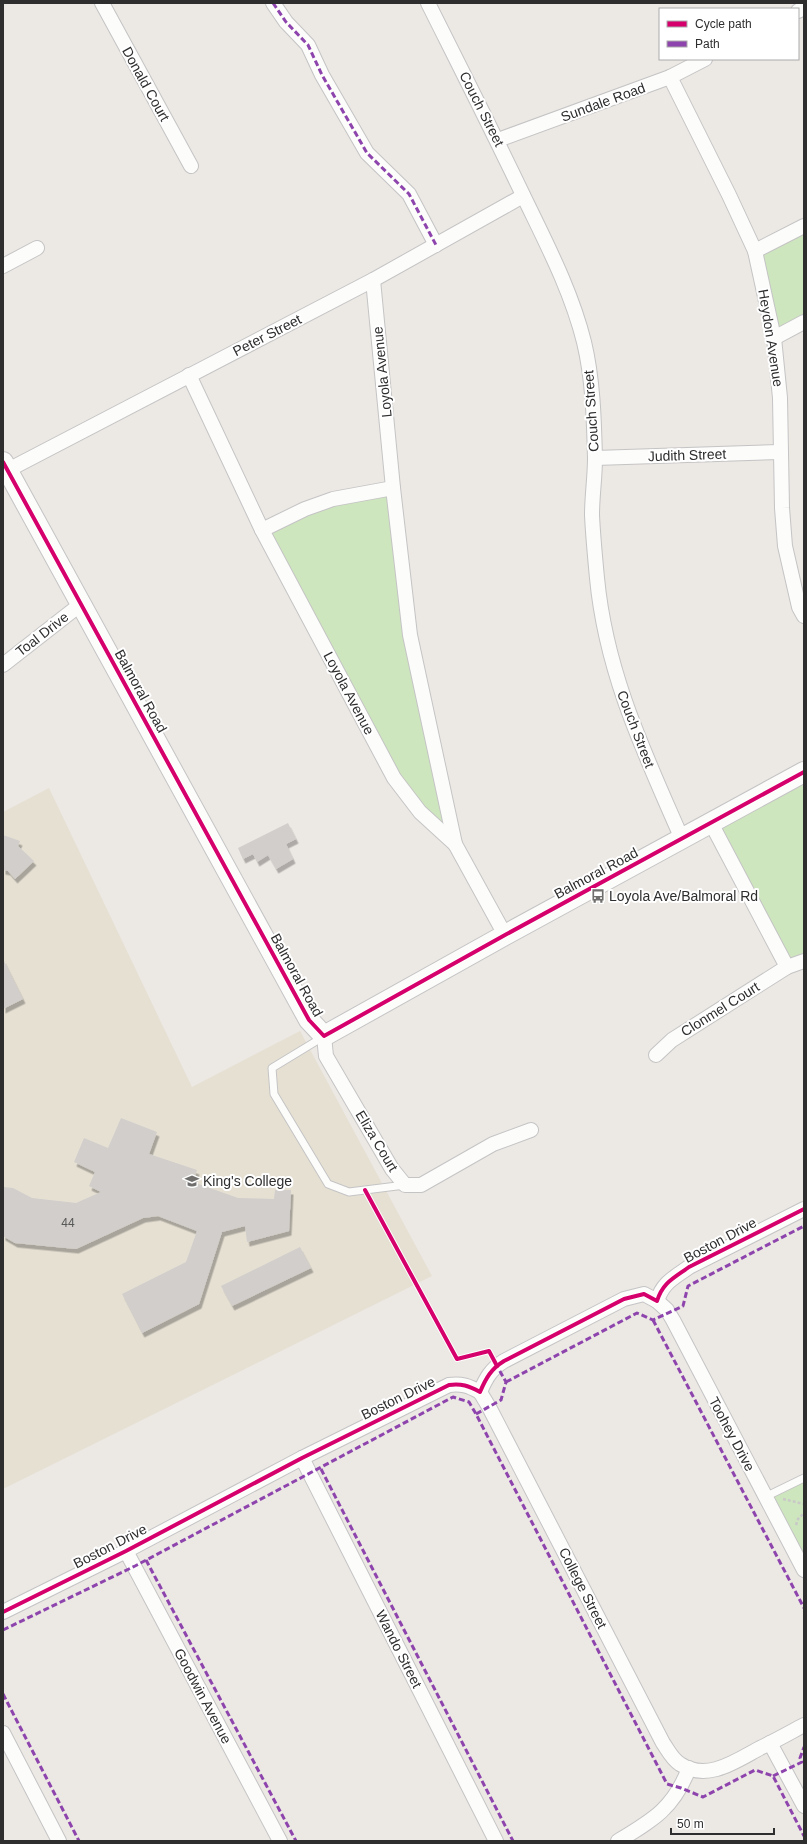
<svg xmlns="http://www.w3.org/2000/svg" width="807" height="1844" font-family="Helvetica,sans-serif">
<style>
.education{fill:#e6e0d3}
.green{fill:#cee6be}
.building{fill:#d1cecb;filter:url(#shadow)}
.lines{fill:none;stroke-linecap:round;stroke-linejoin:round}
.lane-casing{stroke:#c5c4c5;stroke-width:9}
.street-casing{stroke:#c5c4c5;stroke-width:16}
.secondary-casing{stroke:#c5c4c5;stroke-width:22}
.path{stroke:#c9c9c8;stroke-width:2.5;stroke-dasharray:3 2;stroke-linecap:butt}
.lane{stroke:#fcfcfb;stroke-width:7}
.street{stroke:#fcfcfb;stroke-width:14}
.secondary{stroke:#fcfcfb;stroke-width:20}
.quiet{stroke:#8e44ad;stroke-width:3;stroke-dasharray:6 3;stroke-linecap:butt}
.cycleway-casing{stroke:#fff;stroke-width:6}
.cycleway{stroke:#d6006c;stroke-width:4}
.labels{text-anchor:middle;stroke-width:4;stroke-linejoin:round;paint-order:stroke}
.number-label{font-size:12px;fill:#585857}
.street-label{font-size:14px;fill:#2e2e2e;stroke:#fff}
.poi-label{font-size:14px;fill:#2e2e2e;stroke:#fff;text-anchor:start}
</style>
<defs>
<filter id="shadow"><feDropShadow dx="2.5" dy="4.5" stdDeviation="0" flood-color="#0004"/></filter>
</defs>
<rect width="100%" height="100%" fill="#ece8e4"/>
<!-- education -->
<path class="education" d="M 49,788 L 192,1087 L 300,1031 L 432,1276 L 3,1489 L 3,812 Z"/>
<!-- green -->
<g class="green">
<path d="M 804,226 L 804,322 L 774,338 L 755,251 Z"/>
<path d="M 393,488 L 410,635 L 455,844 L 420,812 L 262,530 L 305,509 Z"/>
<path d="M 804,772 L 804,961 L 787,967 L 711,823 Z"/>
<path d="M 804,1478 L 804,1560 L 770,1495 Z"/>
</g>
<!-- building -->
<g class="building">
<path d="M 288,823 L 296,839 L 286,844 L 293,859 L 276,869 L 268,855 L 257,862 L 253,854 L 243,859 L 238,848 Z"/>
<path d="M 3,835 L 20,841 L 18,846 L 34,861 L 15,879 L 8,871 L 3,870 Z"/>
<path d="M 3,959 L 23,999 L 3,1009 Z"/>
<path d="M 121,1118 L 157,1132 L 149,1154 L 197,1170 L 193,1182 L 238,1198 L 274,1199 L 275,1190 L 291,1190 L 289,1231 L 247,1242 L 245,1226 L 222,1232 L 199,1304 L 142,1333 L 122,1294 L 186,1262 L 197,1231 L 158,1216 L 143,1218 L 76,1249 L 15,1243 L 3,1236 L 3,1187 L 13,1188 L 32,1198 L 76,1203 L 101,1192 L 89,1186 L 95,1172 L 74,1162 L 84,1138 L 108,1148 Z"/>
<path d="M 300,1247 L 311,1268 L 232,1306 L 221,1286 Z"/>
</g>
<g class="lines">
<defs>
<g id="lane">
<path d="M 323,1037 L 272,1068 L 274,1094 L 328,1184 L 349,1192 L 405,1185"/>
<path d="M 765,1497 L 804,1478"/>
</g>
<g id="street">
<path d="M 102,3 L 191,166"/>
<path d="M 273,3 L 286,22 L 308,45 L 322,75 L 367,153 L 409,194 L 436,245"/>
<path d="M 428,3 C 460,67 492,130 523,195 C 546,243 571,290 584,342 C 593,379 594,420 595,458 C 595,477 592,496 592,515 C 593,536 595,557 597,578 C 606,673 644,752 682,839"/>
<path d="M 798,11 L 804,8"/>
<path d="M 670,77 L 729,195 L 755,251 L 774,338 L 780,398 L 782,508 L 785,546 L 799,607 L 804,616"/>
<path d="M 498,140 L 670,77 L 705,59"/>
<path d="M 755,251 L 804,226"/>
<path d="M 3,266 L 37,248"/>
<path d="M 373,280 L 393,488 L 410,635 L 455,844 L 505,935"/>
<path d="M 774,338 L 804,322"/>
<path d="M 189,375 L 262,530 L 394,778 L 420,812 L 455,844"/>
<path d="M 595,458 L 780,452"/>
<path d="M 8,470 L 373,280 L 523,196"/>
<path d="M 262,530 L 305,509 L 333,499 L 393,488"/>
<path d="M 3,665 L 81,604"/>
<path d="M 711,823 L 787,967 L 804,961"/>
<path d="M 324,1036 L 326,1056 L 392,1169 L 405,1185 L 421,1185 L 493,1144 L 531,1130"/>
<path d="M 656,1055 L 672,1040 L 787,967"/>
<path d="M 657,1301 L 667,1310 L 673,1320 L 804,1570"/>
<path d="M 480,1392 L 489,1407 L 663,1743 C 668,1750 672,1759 680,1764 C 707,1782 736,1761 760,1748 C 775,1741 789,1733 804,1725"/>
<path d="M 302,1458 L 496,1841"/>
<path d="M 126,1551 L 280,1841"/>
<path d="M 3,1612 L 126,1551 L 302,1458 L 449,1385 C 461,1383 469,1386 480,1392 C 486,1378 491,1369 504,1361 L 624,1299 L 644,1294 L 657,1301 C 663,1282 674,1278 689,1267 L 804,1209"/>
<path d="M 3,1733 L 59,1841"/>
<path d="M 770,1743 L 804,1806"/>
<path d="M 618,1841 C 653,1820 674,1808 689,1768"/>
</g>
<path id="secondary" d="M 3,462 L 309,1020 L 324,1036 L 505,935 L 804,772"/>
</defs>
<!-- lane casing -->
<use href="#lane" class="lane-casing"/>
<!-- street casing -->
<use href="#street" class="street-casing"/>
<!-- secondary casing -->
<use href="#secondary" class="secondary-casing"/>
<!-- path -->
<g class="path">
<path d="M 783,1499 L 804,1504"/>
<path d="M 796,1525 L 798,1519 L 804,1513"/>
</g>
<!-- lane -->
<use href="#lane" class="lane"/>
<!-- street -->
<use href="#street" class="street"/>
<!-- secondary -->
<use href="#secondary" class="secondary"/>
<!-- quiet -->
<g class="quiet">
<path d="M 273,3 L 286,22 L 308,45 L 322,75 L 367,153 L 409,194 L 436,245"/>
<path d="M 653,1320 L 804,1608"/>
<path d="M 506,1382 L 637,1313 L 653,1320 L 683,1306 L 688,1286 L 804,1226"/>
<path d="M 476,1414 L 501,1400 L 506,1382 L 497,1366"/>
<path d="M 321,1469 L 513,1841"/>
<path d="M 146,1560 L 296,1841"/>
<path d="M 3,1630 L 135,1566 L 453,1397 L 469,1402 L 476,1414 L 667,1784 L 681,1788 L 703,1797 L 755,1770 L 773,1776 L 804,1836"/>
<path d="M 3,1694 L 79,1841"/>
<path d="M 773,1776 L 802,1762 L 800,1758 L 804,1747"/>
</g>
<defs>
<g id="cycleway">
<path d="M 3,462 L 309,1020 L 324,1036 L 505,935 L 804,772"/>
<path d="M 365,1190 L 457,1359 L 489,1351 L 497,1366"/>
<path d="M 3,1612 L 126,1551 L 302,1458 L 449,1385 C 461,1383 469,1386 480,1392 C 486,1378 491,1369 504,1361 L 624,1299 L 644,1294 L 657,1301 C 663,1282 674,1278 689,1267 L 804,1209"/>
</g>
</defs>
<!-- cycleway casing -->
<use href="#cycleway" class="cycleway-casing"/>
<!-- cycleway -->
<use href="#cycleway" class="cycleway"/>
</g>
<!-- icons -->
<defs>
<symbol id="bus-bare" viewBox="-9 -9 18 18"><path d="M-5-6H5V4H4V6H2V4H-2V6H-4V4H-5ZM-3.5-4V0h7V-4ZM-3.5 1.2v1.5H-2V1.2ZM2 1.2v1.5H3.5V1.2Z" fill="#706f6e" stroke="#fff" stroke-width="2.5" paint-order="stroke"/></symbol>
<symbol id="school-bare" viewBox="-9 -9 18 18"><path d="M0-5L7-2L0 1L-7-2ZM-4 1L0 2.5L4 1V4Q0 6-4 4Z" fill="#706f6e" stroke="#fff" stroke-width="2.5" paint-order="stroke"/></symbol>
</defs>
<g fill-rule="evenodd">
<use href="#bus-bare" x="588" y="886" width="20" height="20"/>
<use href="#school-bare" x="182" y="1171" width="20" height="20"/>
</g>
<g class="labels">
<!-- number labels -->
<g class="number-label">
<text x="68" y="1227">44</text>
</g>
<!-- street labels -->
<g class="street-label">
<text transform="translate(146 84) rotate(61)" y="5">Donald Court</text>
<text transform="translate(603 102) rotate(-20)" y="5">Sundale Road</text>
<text transform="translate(482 109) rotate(63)" y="5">Couch Street</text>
<text transform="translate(267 335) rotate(-27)" y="5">Peter Street</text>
<text transform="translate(771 338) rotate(81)" y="5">Heydon Avenue</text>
<text transform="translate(382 372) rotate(-96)" y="5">Loyola Avenue</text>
<text transform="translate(591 411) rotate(-94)" y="5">Couch Street</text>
<text transform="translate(687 455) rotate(-2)" y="5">Judith Street</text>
<text transform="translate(42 634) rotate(-38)" y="5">Toal Drive</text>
<text transform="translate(141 691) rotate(61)" y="5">Balmoral Road</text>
<text transform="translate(349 693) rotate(62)" y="5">Loyola Avenue</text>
<text transform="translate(636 729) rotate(69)" y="5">Couch Street</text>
<text transform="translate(596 873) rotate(-28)" y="5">Balmoral Road</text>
<text transform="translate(297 975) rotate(61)" y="5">Balmoral Road</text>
<text transform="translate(720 1009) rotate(-32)" y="5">Clonmel Court</text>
<text transform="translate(377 1141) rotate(59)" y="5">Eliza Court</text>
<text transform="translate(720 1240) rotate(-28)" y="5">Boston Drive</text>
<text transform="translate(398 1398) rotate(-26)" y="5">Boston Drive</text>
<text transform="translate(732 1434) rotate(62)" y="5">Toohey Drive</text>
<text transform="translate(110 1546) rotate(-27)" y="5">Boston Drive</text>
<text transform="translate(583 1588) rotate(63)" y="5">College Street</text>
<text transform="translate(399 1649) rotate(63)" y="5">Wando Street</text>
<text transform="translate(203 1696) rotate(62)" y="5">Goodwin Avenue</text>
</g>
<!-- poi labels -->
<g class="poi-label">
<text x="609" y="901">Loyola Ave/Balmoral Rd</text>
<text x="203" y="1186">King's College</text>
</g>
</g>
<!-- border -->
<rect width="807" height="1844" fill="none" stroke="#2e2e2e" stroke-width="8"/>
<!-- legend -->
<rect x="659" y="8" width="140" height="52" fill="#ffffff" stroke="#ababab"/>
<rect x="667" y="21" width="20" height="6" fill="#d6006c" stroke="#ababab"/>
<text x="695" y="28" font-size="12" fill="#2e2e2e">Cycle path</text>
<rect x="667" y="41" width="20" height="6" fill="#8e44ad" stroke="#ababab"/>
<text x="695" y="48" font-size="12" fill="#2e2e2e">Path</text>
<!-- scale -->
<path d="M671 1828v6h103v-6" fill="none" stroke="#2e2e2e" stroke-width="2"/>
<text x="677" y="1828" font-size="12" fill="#2e2e2e" stroke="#ffffff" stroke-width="3" paint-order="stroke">50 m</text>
</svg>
